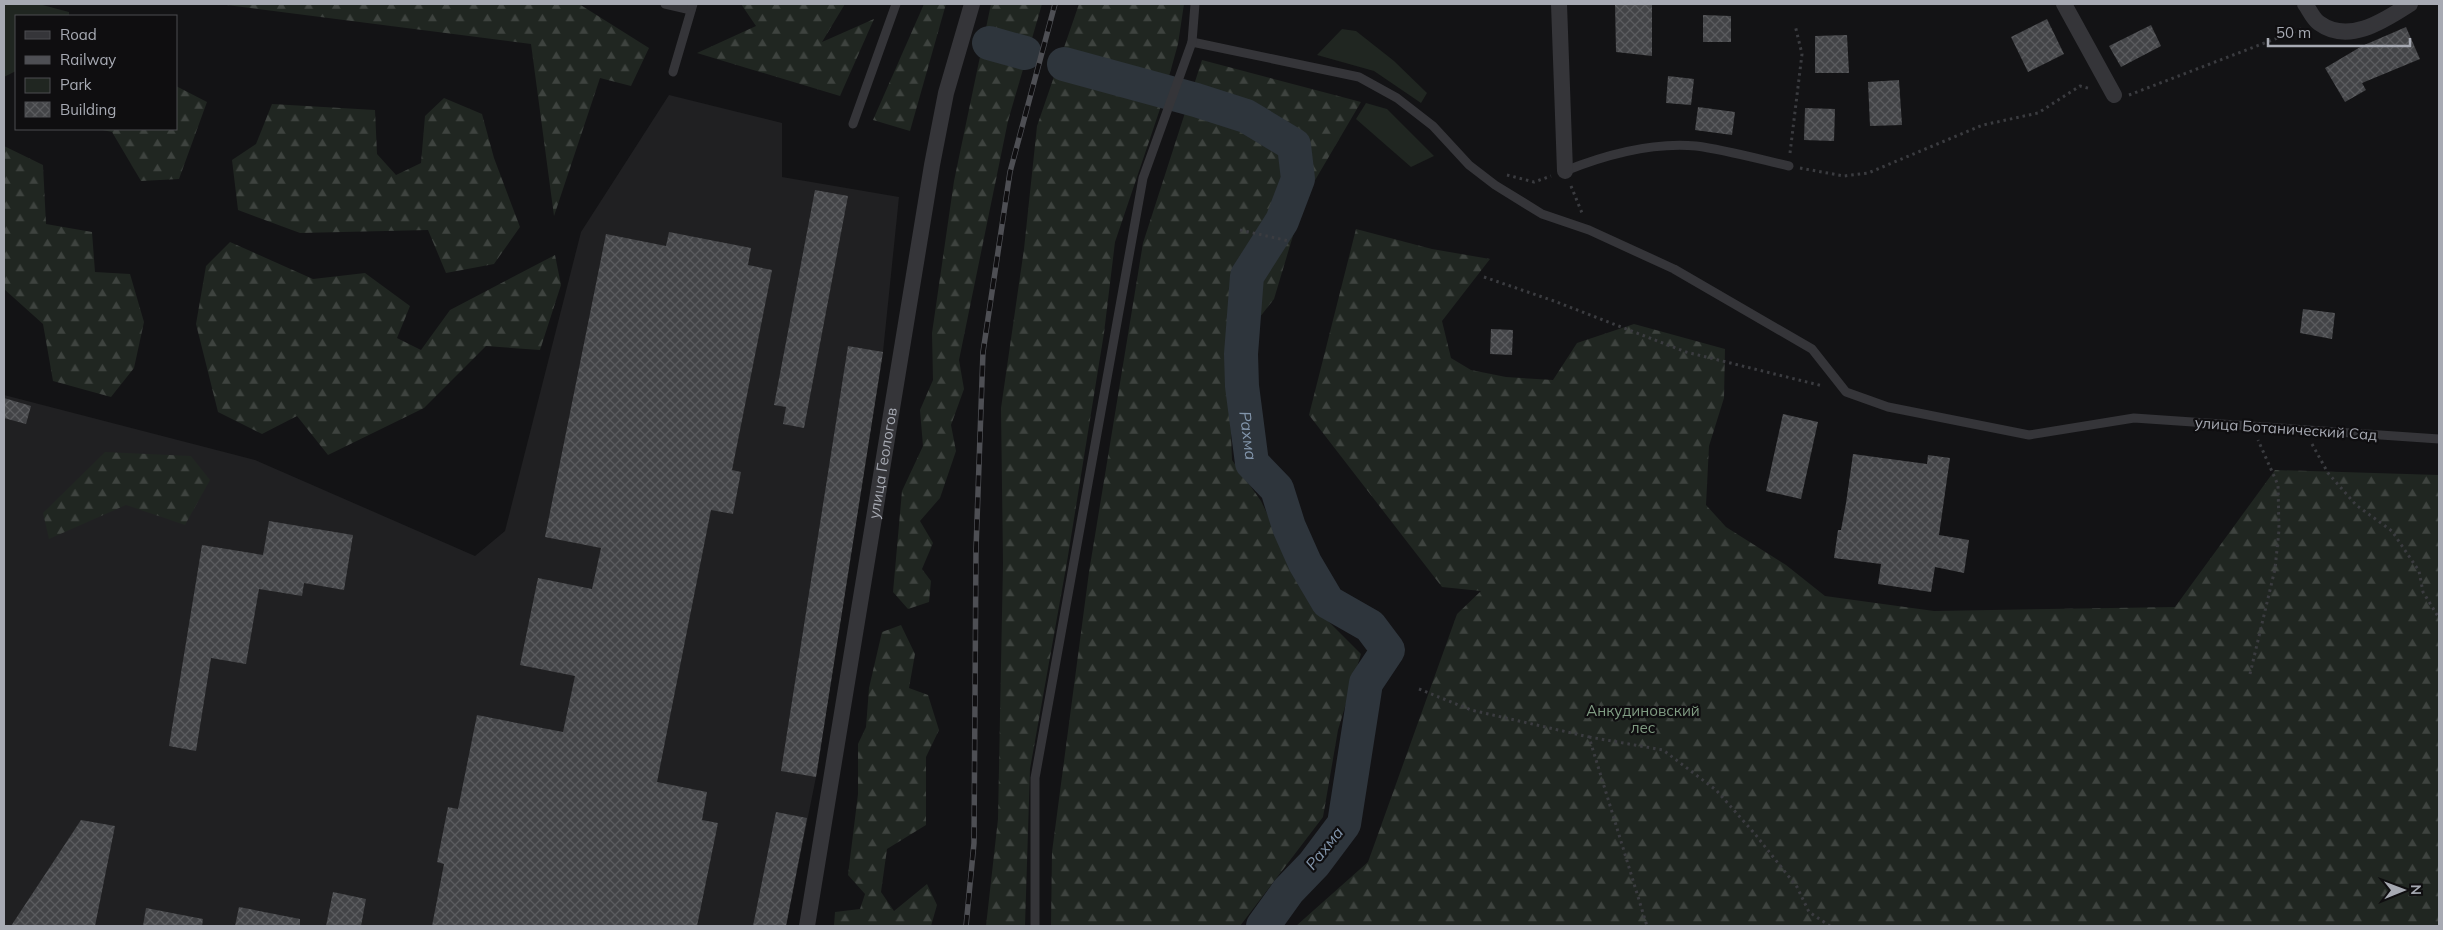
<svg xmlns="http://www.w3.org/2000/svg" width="2443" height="930" font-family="Mulish,sans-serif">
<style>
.built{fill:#202022}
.green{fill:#202621}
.forest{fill:url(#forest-firs)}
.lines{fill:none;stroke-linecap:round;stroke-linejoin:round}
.river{stroke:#2e353c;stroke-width:34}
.building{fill:url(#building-cross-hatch)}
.path{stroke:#3b3c40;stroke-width:3;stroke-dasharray:2.5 4;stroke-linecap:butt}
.service{stroke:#353539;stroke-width:9}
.minor{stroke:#353539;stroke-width:16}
.rail-casing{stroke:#4e4f54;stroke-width:5.5}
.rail{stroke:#0f0e10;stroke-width:4;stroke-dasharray:11;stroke-linecap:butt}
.labels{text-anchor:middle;stroke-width:4.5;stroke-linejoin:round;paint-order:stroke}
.street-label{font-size:15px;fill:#a7aab3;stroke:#0f0e10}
.park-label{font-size:15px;fill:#809c83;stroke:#0f0e10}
.water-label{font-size:16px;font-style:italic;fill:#8295ab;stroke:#0f0e10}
</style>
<defs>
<pattern id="forest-firs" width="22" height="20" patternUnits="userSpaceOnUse" patternTransform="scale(1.25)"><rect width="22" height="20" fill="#202621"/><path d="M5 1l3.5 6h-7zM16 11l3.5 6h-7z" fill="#3e433f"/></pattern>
<pattern id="building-cross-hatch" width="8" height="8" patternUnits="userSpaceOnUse" patternTransform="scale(1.25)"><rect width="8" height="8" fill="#434447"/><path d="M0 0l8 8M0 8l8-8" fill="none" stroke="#5b5c5f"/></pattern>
</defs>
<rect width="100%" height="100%" fill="#131315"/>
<!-- built -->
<path class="built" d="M 669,95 L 782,123 L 782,177 L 899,197 L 883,352 L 816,777 L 786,926 L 4,926 L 4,395 L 255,460 L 475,556 L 505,531 L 581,232 Z"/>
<!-- green -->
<g class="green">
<path d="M 4,4 L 39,4 L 69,12 L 69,16 L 16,16 L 16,71 L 4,77 Z"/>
<path d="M 1342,29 L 1356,31 L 1394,61 L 1427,93 L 1421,103 L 1374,71 L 1317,55 Z"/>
<path d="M 1366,103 L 1387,109 L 1434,156 L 1411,167 L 1356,119 Z"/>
</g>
<!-- forest -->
<g class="forest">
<path d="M 219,4 L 579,4 L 649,48 L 631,86 L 600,78 L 554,216 L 531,44 Z"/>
<path d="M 741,4 L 845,4 L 822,42 L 874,19 L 840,96 L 697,53 L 756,26 Z"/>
<path d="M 924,4 L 946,4 L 910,131 L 873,120 Z"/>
<path d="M 991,4 L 1042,4 L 1008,121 L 959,360 L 964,389 L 951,425 L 956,451 L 940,498 L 920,521 L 933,543 L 922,569 L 931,581 L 929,602 L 908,609 L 893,592 L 902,491 L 923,446 L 920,410 L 933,380 L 932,333 L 954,181 Z"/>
<path d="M 1079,4 L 1184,4 L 1178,44 L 1160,109 L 1115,242 L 1104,333 L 1067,562 L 1030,769 L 1025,926 L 986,926 L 998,819 L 1003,563 L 1001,408 L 1024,249 L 1037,126 Z"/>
<path d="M 1202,60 L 1361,102 L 1304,199 L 1274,299 L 1228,358 L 1232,460 L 1261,501 L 1311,604 L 1361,654 L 1338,730 L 1323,817 L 1240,926 L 1051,926 L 1052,852 L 1089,572 L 1143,243 Z"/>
<path d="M 176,86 L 207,102 L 179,179 L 141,181 L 112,132 L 98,129 L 176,129 Z"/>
<path d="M 444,98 L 482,114 L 494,158 L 520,227 L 494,264 L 446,273 L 428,230 L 300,233 L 238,210 L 232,160 L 256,144 L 272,104 L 375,110 L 377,154 L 396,175 L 421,163 L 425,116 Z"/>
<path d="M 4,146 L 43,165 L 46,224 L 92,232 L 95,272 L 130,274 L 144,322 L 134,368 L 111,397 L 53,381 L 43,324 L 4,289 Z"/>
<path d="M 1356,229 L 1432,249 L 1490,259 L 1442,321 L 1451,358 L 1471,370 L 1506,377 L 1553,380 L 1577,343 L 1634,324 L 1725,349 L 1724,398 L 1709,446 L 1706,505 L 1726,527 L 1786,565 L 1825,596 L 1934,611 L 2175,607 L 2275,470 L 2439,475 L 2439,926 L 1296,926 L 1368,862 L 1457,614 L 1481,591 L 1442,587 L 1309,415 Z"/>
<path d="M 230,242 L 313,279 L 365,273 L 410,306 L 397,338 L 421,350 L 450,310 L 555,255 L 561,285 L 540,350 L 486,346 L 424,408 L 328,455 L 297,416 L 262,434 L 218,412 L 196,324 L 206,266 Z"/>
<path d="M 105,452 L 191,456 L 210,480 L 185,525 L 126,505 L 49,539 L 43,513 Z"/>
<path d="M 901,625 L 915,654 L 909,688 L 928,695 L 939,730 L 926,757 L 926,825 L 887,849 L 881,892 L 894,911 L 927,884 L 937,905 L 931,926 L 834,926 L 835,912 L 860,909 L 865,894 L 848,875 L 858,794 L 858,744 L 866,727 L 869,688 L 882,632 Z"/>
</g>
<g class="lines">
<!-- river -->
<g class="river">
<path d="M 989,43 L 1025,53"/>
<path id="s1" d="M 1064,64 L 1196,100 L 1246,116 L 1294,145 L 1298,179 L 1282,221 L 1247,276 L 1241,354 L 1242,386 L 1252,463 L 1277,489 L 1289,527 L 1305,563 L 1328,602 L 1370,626 L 1388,650 L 1366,683 L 1344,824 L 1314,864 L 1288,891 L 1263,926"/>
</g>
</g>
<!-- building -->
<g class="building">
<path d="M 1615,4 L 1652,4 L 1652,56 L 1616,52 Z"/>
<path d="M 1703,15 L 1731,16 L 1731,42 L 1703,42 Z"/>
<path d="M 2047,19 L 2064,54 L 2028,72 L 2011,37 Z"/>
<path d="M 2151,25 L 2161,46 L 2121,67 L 2109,46 Z"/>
<path d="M 2406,27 L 2420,59 L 2362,83 L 2366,90 L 2345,102 L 2325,68 L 2362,46 Z"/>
<path d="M 1847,35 L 1849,73 L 1815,73 L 1815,36 Z"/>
<path d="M 1668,76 L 1694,79 L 1691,105 L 1666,103 Z"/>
<path d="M 1899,80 L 1902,125 L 1870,126 L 1868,82 Z"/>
<path d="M 1698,107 L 1735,112 L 1732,135 L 1695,130 Z"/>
<path d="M 1805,108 L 1835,109 L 1834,141 L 1804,140 Z"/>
<path d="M 815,190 L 848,196 L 804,428 L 783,424 L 786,407 L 774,405 Z"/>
<path d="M 669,232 L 751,248 L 748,265 L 772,270 L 732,470 L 741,472 L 733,514 L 711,510 L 657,782 L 707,792 L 702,820 L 718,823 L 697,926 L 432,926 L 444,864 L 437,862 L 448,807 L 458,809 L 477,715 L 563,732 L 575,676 L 520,665 L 538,578 L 592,589 L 601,548 L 545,537 L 606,234 L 666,246 Z"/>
<path d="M 2303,309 L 2335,313 L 2332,339 L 2300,333 Z"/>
<path d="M 1491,329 L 1513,330 L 1512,355 L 1490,354 Z"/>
<path d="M 848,346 L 883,352 L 816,777 L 781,771 Z"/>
<path d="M 4,398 L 31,406 L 26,424 L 4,418 Z"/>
<path d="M 1783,414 L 1818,422 L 1801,499 L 1766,491 Z"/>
<path d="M 1853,454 L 1927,464 L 1928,455 L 1950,458 L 1939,535 L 1969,540 L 1964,573 L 1935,567 L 1931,592 L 1878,584 L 1881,564 L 1834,558 L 1838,530 L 1841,530 L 1846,503 Z"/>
<path d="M 269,521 L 353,535 L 344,590 L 304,583 L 302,596 L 259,589 L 246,664 L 211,658 L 196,751 L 169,746 L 202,545 L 263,555 Z"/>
<path d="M 776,812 L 807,818 L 786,926 L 753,926 Z"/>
<path d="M 81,820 L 115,826 L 95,926 L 11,926 Z"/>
<path d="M 333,892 L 366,899 L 361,926 L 326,926 Z"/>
<path d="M 239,907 L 300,919 L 300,926 L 235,926 Z"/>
<path d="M 146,908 L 203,919 L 202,926 L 143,926 Z"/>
</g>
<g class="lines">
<!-- path -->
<g class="path">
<path d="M 2129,95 L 2301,29"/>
<path d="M 1790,153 L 1802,54 L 1795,25"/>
<path d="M 1800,168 L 1844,176 L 1868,173 L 1983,125 L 2038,113 L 2080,86 L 2091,89"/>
<path d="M 1507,175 L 1534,182 L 1551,176"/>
<path d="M 1571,186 L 1582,213"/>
<path d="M 1240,230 L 1289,241"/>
<path d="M 1484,277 L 1554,301 L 1686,352 L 1823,386"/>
<path d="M 2312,444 L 2328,473 L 2356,505 L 2392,531 L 2398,540 L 2419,571 L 2423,592 L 2439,618"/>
<path d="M 2250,674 L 2275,569 L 2279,530 L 2278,485 L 2258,440"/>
<path d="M 1419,689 L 1471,710 L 1589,737 L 1647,926"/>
<path d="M 1589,737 L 1663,750 L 1716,790 L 1755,834 L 1797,887 L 1809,912 L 1830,926"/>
</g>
<!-- service -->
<g class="service">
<path d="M 665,4 L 691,10"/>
<path d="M 1192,42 L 1359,77 L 1397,98 L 1433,126 L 1469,165 L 1495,185 L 1542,214 L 1589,230 L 1674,269 L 1812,349 L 1846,392 L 1888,407 L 2029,435 L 2134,418 L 2439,439"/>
<path d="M 673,72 L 693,4"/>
<path d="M 853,124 L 896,4"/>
<path d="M 1565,171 C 1605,155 1652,142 1696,146 C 1727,150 1758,159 1789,166"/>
<path d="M 1035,926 L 1035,778 L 1143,178 L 1192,42 L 1195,4"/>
</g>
<!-- minor -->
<g class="minor">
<path d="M 1559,4 L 1565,171"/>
<path d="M 2064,4 L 2114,95"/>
<path d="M 2305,4 C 2309,9 2313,19 2319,23 C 2349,45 2385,20 2410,4"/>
<path id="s2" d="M 807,926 L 932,165 L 946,93 L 972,4"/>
</g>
<defs>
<path id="rail" d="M 966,926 L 974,843 L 976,549 L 983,352 L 1010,172 L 1055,4"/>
</defs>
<!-- rail casing -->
<use href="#rail" class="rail-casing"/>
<!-- rail -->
<use href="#rail" class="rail"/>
</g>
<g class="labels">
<!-- street labels -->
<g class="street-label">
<text transform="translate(2286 429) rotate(4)" y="5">улица Ботанический Сад</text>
<text dy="5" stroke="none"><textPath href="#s2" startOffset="469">улица Геологов</textPath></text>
</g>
<!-- park labels -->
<g class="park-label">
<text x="1643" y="716">Анкудиновский<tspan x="1643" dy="17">лес</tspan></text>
</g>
<!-- water labels -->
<g class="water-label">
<text dy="6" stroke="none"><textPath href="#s1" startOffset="550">Рахма</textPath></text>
<text transform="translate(1324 848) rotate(-51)" y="6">Рахма</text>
</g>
</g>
<!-- border -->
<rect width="2443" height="930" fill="none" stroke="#a7aab3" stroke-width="10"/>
<!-- legend -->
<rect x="15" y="15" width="162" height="115" fill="#0f0e10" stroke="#4c4c51"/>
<rect x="25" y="31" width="25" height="8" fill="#353539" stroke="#4c4c51"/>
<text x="60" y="40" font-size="15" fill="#a7aab3">Road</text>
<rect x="25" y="56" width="25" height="8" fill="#4e4f54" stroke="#4c4c51"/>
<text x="60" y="65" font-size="15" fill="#a7aab3">Railway</text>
<rect x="25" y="78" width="25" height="15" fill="#202621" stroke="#4c4c51"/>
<text x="60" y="90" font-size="15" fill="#a7aab3">Park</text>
<rect x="25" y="102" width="25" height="15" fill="url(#building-cross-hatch)" stroke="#4c4c51"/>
<text x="60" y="115" font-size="15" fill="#a7aab3">Building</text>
<!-- north arrow -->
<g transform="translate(2403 890) rotate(89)" stroke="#0f0e10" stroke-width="4" paint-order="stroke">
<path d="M0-4L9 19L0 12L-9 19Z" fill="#a7aab3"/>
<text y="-8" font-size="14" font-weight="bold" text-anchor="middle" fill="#a7aab3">N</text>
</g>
<!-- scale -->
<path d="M2268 38v8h142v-8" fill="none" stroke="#a7aab3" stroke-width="2.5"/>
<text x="2276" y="38" font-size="15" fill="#a7aab3" stroke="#0f0e10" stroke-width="4" paint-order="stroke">50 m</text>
</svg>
